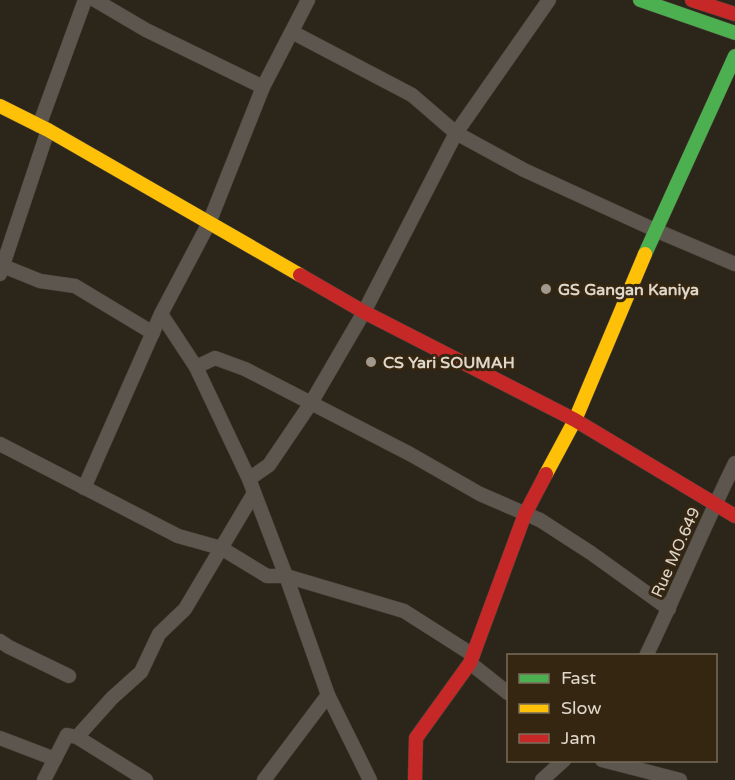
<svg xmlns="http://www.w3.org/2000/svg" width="735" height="780" font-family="'Varela Round',sans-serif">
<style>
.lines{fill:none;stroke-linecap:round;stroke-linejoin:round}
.street-casing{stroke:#494239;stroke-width:15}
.fast-casing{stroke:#494239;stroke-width:15}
.slow-casing{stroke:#494239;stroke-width:15}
.jam-casing{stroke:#494239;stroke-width:15}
.street{stroke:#5c564e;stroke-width:14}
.fast{stroke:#4caf50;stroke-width:14}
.slow{stroke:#ffc107;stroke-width:14}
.jam{stroke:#c62828;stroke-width:14}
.poi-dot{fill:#a1998d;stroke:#342611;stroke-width:2}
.labels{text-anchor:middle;stroke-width:6;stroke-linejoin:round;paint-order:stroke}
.poi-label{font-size:16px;font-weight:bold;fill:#e0d7cb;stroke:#342611;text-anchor:start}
.street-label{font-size:16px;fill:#e0d7cb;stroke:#342611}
</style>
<rect width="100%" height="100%" fill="#2c2519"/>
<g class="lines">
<defs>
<g id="street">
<path d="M 95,0 L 146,30 L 263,87"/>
<path d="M 292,32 L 412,95 L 456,133 L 524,170 L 655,230 L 735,264"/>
<path d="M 39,126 L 85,0"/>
<path d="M 3,266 L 40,281 L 75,286 L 153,333"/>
<path d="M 0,274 L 48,130"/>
<path d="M 161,314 L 196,367 L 249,479 L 286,576 L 328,695 L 370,780"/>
<path d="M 196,367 L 215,358 L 245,369 L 410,454 L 480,494 L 540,520 L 591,553 L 669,609"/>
<path d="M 0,444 L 178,536 L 221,548 L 267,576 L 286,576 L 404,611 L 473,655"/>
<path d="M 249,479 L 269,465 L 311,403 L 364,312 L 456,133 L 549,0"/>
<path d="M 84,488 L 161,314 L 209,223 L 263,87 L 308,0"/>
<path d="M 0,641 L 9,647 L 69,676"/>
<path d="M 646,656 C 677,592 704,526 735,463"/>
<path d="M 470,663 L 508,693"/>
<path d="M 77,737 L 112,698 L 141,672 L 159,634 L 185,609 L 254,493"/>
<path d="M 0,738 L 55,759"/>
<path d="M 602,760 L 680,780"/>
<path d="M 44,780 L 67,735 L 77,737 L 146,780"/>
<path d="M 264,780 L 328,695"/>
<path d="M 542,780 L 564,760"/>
</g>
<g id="fast">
<path d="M 640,0 L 735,33"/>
<path d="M 645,254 L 735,56"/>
</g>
<g id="slow">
<path d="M 0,106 L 48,130 L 300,275"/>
<path d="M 546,474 L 575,420 L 645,254"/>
</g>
<g id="jam">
<path d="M 692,0 L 735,14"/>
<path d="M 300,275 L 364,312 L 575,420 L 735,516"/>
<path d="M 415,780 L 416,738 L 470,663 L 525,514 L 546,474"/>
</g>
</defs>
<!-- street casing -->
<use href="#street" class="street-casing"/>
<!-- fast casing -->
<use href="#fast" class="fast-casing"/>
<!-- slow casing -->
<use href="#slow" class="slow-casing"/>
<!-- jam casing -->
<use href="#jam" class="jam-casing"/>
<!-- street -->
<use href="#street" class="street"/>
<!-- fast -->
<use href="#fast" class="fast"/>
<!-- slow -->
<use href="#slow" class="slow"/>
<!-- jam -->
<use href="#jam" class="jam"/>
</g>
<!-- markers -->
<g class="poi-dot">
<circle cx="546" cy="289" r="6"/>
<circle cx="371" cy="362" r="6"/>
</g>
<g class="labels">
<!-- poi labels -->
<g class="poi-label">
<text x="558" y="295">GS Gangan Kaniya</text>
<text x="383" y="368">CS Yari SOUMAH</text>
</g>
<!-- street labels -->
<g class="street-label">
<text transform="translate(675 552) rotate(-66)" y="6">Rue MO.649</text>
</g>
</g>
<!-- legend -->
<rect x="507" y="654" width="210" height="108" fill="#342611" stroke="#796d5b" stroke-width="1.5"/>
<rect x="519" y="674" width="30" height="9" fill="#4caf50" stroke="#796d5b" stroke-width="1.5"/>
<text x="561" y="684" font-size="18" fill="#e0d7cb">Fast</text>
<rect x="519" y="704" width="30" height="9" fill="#ffc107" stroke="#796d5b" stroke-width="1.5"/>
<text x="561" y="714" font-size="18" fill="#e0d7cb">Slow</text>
<rect x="519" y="734" width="30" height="9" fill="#c62828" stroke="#796d5b" stroke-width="1.5"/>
<text x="561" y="744" font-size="18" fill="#e0d7cb">Jam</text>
</svg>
